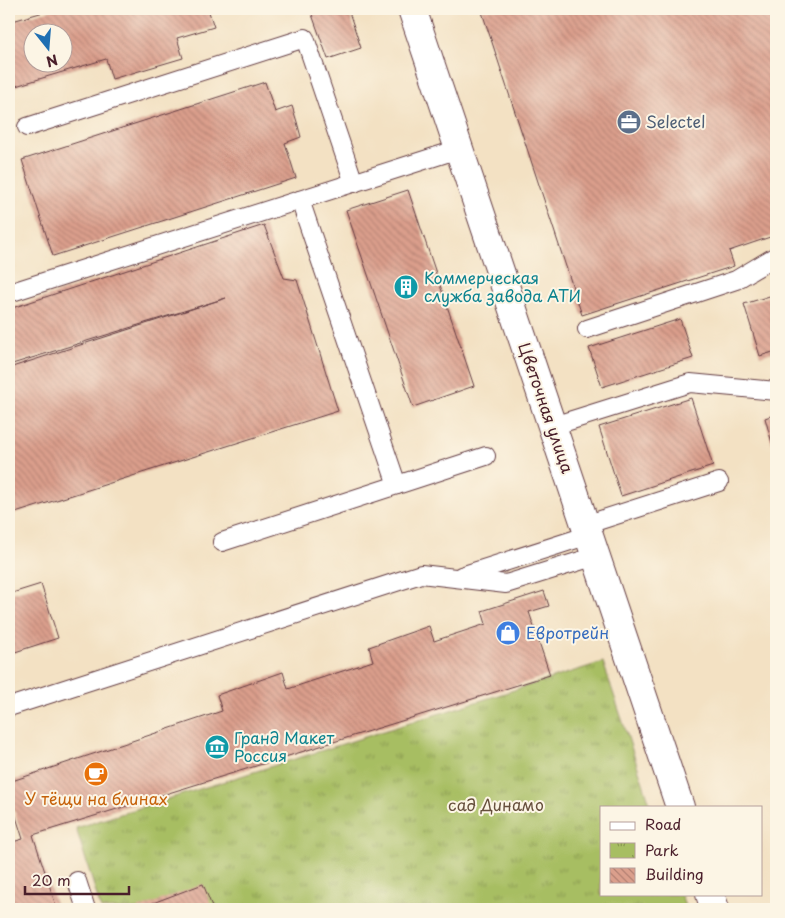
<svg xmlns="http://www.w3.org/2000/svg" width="785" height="918" font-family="'Playpen Sans',sans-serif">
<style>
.park{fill:url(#park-tufts);stroke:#786e46}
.building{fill:url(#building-back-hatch);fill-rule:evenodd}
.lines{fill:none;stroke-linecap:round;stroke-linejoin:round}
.lane-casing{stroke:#633c42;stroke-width:20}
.street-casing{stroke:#633c42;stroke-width:30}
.lane{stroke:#fff;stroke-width:18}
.street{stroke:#fff;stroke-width:28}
.labels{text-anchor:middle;stroke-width:4;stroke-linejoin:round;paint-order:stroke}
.service-label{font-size:16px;fill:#4e5e75;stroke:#fcf5e5;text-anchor:start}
.culture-label{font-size:16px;fill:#0d838f;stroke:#fcf5e5;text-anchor:start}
.street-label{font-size:16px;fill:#4a1f2b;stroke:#fcf5e5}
.shop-label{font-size:16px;fill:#366cbe;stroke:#fcf5e5;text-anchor:start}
.food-label{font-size:16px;fill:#c56008;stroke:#fcf5e5}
.park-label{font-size:16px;fill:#664f3c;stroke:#fcf5e5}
</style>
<defs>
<pattern id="park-tufts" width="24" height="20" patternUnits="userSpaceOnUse" patternTransform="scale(1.25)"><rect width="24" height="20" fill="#a7be62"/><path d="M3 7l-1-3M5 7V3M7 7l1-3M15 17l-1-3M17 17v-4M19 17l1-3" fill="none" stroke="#8a9a51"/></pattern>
<pattern id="building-back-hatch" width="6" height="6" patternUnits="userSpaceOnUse" patternTransform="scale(1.25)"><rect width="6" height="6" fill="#db9f8c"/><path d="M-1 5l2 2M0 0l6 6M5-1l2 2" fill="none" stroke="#b48173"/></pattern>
</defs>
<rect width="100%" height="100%" fill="#fcf5e5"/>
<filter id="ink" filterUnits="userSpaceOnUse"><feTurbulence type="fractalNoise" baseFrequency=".02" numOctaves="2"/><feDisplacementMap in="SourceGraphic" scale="10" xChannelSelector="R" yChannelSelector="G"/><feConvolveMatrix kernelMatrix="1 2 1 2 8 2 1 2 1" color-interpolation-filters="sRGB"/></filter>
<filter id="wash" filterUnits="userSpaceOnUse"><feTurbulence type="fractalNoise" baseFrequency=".0096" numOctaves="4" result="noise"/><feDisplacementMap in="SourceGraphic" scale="20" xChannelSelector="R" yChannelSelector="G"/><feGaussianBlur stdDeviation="1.12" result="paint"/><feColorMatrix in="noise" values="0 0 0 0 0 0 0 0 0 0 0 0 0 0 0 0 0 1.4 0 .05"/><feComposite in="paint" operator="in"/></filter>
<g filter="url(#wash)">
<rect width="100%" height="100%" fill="#f3e1c3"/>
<!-- park -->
<path class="park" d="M 603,662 L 651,807 L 601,807 L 601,894 L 681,894 L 686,909 L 101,909 L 76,828 Z"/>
<g id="blocks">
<!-- building -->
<g class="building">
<path d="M 54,9 L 208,9 L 214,27 L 177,38 L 183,58 L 112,79 L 106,59 L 9,88 L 9,22 ZM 32,32 L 62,32 L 62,62 L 32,62 Z"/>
<path d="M 310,9 L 348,9 L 361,48 L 328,59 Z"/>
<path d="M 481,9 L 776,9 L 776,235 L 729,251 L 734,266 L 582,315 Z"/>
<path d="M 265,82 L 275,112 L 292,106 L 297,122 L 301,137 L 285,143 L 296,178 L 53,256 L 22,160 Z"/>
<path d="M 408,190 L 474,386 L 413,407 L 346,210 Z"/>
<path d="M 264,225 L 284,278 L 297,280 L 338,411 L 9,515 L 9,368 L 226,298 L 9,365 L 9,309 Z"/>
<path d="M 776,294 L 776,351 L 760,356 L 744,304 Z"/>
<path d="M 680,319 L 693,358 L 602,387 L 589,348 Z"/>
<path d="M 691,398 L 713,466 L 621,496 L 599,427 Z"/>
<path d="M 776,414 L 776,442 L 772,443 L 765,418 Z"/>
<path d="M 41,584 L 58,638 L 9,654 L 9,594 Z"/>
<path d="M 544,591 L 549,606 L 529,612 L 550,675 L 33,835 L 57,909 L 9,909 L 9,843 L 23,839 L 9,795 L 9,782 L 222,711 L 217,695 L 283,672 L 288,689 L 373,661 L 369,647 L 429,626 L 434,641 L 486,624 L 482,611 Z"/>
<path d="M 203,884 L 213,909 L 137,909 Z"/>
</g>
</g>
</g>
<g filter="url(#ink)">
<use href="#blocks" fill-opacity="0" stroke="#633c42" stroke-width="1"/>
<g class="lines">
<defs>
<g id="lane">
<path d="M 27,127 L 305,38 L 354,183"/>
<path d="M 300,200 L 397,485"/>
<path d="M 9,293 L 459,149"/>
<path d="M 587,329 L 736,280 L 776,256"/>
<path d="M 553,426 L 690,383 L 776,391"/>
<path d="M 585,525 L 719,482"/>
<path d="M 222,542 L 486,456"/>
<path d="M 461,576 L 589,535"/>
<path d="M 9,707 L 421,574 L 506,584 L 596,556"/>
<path d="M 77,881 L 86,909"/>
</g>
<g id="street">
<path d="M 412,9 L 680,807"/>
<path d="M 710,894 L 715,909"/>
</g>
</defs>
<!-- lane casing -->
<use href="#lane" class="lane-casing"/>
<!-- street casing -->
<use href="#street" class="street-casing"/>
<!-- lane -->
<use href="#lane" class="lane"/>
<!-- street -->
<use href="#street" class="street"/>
</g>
</g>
<!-- icons -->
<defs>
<symbol id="office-disc" viewBox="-11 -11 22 22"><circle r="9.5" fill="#5c6f8a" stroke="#fcf5e5"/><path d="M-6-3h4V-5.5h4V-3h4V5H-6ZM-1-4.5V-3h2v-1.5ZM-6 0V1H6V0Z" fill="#fff"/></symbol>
<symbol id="building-disc" viewBox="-11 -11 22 22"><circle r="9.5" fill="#0f9aa8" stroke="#fcf5e5"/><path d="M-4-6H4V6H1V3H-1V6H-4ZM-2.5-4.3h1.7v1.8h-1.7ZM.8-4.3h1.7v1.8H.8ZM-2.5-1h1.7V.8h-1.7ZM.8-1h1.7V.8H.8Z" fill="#fff"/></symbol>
<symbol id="shop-disc" viewBox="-11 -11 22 22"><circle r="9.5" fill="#3f7fe0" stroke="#fcf5e5"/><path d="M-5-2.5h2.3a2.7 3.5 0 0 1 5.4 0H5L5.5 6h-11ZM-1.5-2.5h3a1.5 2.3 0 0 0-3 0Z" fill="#fff"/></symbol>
<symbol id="museum-disc" viewBox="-11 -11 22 22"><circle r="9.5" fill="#0f9aa8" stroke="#fcf5e5"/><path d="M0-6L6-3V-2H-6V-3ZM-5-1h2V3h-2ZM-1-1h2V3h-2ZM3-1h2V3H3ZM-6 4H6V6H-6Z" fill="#fff"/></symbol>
<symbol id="cafe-disc" viewBox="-11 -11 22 22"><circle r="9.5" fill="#e8710a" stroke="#fcf5e5"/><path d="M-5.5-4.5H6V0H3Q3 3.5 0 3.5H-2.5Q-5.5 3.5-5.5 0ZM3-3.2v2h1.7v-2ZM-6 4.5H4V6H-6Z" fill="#fff"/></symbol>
</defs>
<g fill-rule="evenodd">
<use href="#office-disc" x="615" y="108" width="28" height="28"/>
<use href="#building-disc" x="392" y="273" width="28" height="28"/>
<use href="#shop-disc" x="494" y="619" width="28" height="28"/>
<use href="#museum-disc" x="203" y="733" width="28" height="28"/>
<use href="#cafe-disc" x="82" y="760" width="28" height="28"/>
</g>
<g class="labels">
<!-- service labels -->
<g class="service-label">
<text x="646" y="128">Selectel</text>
</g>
<!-- culture labels -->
<g class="culture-label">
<text x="424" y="284">Коммерческая<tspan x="424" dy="18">служба завода АТИ</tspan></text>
<text x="234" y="744">Гранд Макет<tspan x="234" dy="18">Россия</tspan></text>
</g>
<!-- street labels -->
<g class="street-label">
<text transform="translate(546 408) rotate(71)" y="6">Цветочная улица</text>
</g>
<!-- shop labels -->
<g class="shop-label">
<text x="526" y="639">Евротрейн</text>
</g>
<!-- food labels -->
<g class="food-label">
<text x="96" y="805">У тёщи на блинах</text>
</g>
<!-- park labels -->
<g class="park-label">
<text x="496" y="811">сад Динамо</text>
</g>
</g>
<!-- margin -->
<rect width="785" height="918" fill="none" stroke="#fcf5e5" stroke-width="30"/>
<!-- legend -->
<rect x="600" y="806" width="162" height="90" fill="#fcf5e5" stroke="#b59f9b"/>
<rect x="610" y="822" width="25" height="8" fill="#ffffff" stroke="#b59f9b"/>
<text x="645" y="830" font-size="15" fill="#4a1f2b">Road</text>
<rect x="610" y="843" width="25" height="15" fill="url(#park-tufts)" stroke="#b59f9b"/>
<text x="645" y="856" font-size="15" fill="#4a1f2b">Park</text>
<rect x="610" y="868" width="25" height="15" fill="url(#building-back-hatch)" stroke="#b59f9b"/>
<text x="645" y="880" font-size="15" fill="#4a1f2b">Building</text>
<!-- north arrow -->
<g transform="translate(48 48) rotate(163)"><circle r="24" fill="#fcf5e5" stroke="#b59f9b"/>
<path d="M0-4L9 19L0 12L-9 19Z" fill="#1f6fb2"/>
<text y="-8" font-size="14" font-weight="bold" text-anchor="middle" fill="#4a1f2b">N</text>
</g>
<!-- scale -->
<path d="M25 886v8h104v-8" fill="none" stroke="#4a1f2b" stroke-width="2.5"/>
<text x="32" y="886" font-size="15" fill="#4a1f2b" stroke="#fcf5e5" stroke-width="4" paint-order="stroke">20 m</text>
</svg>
